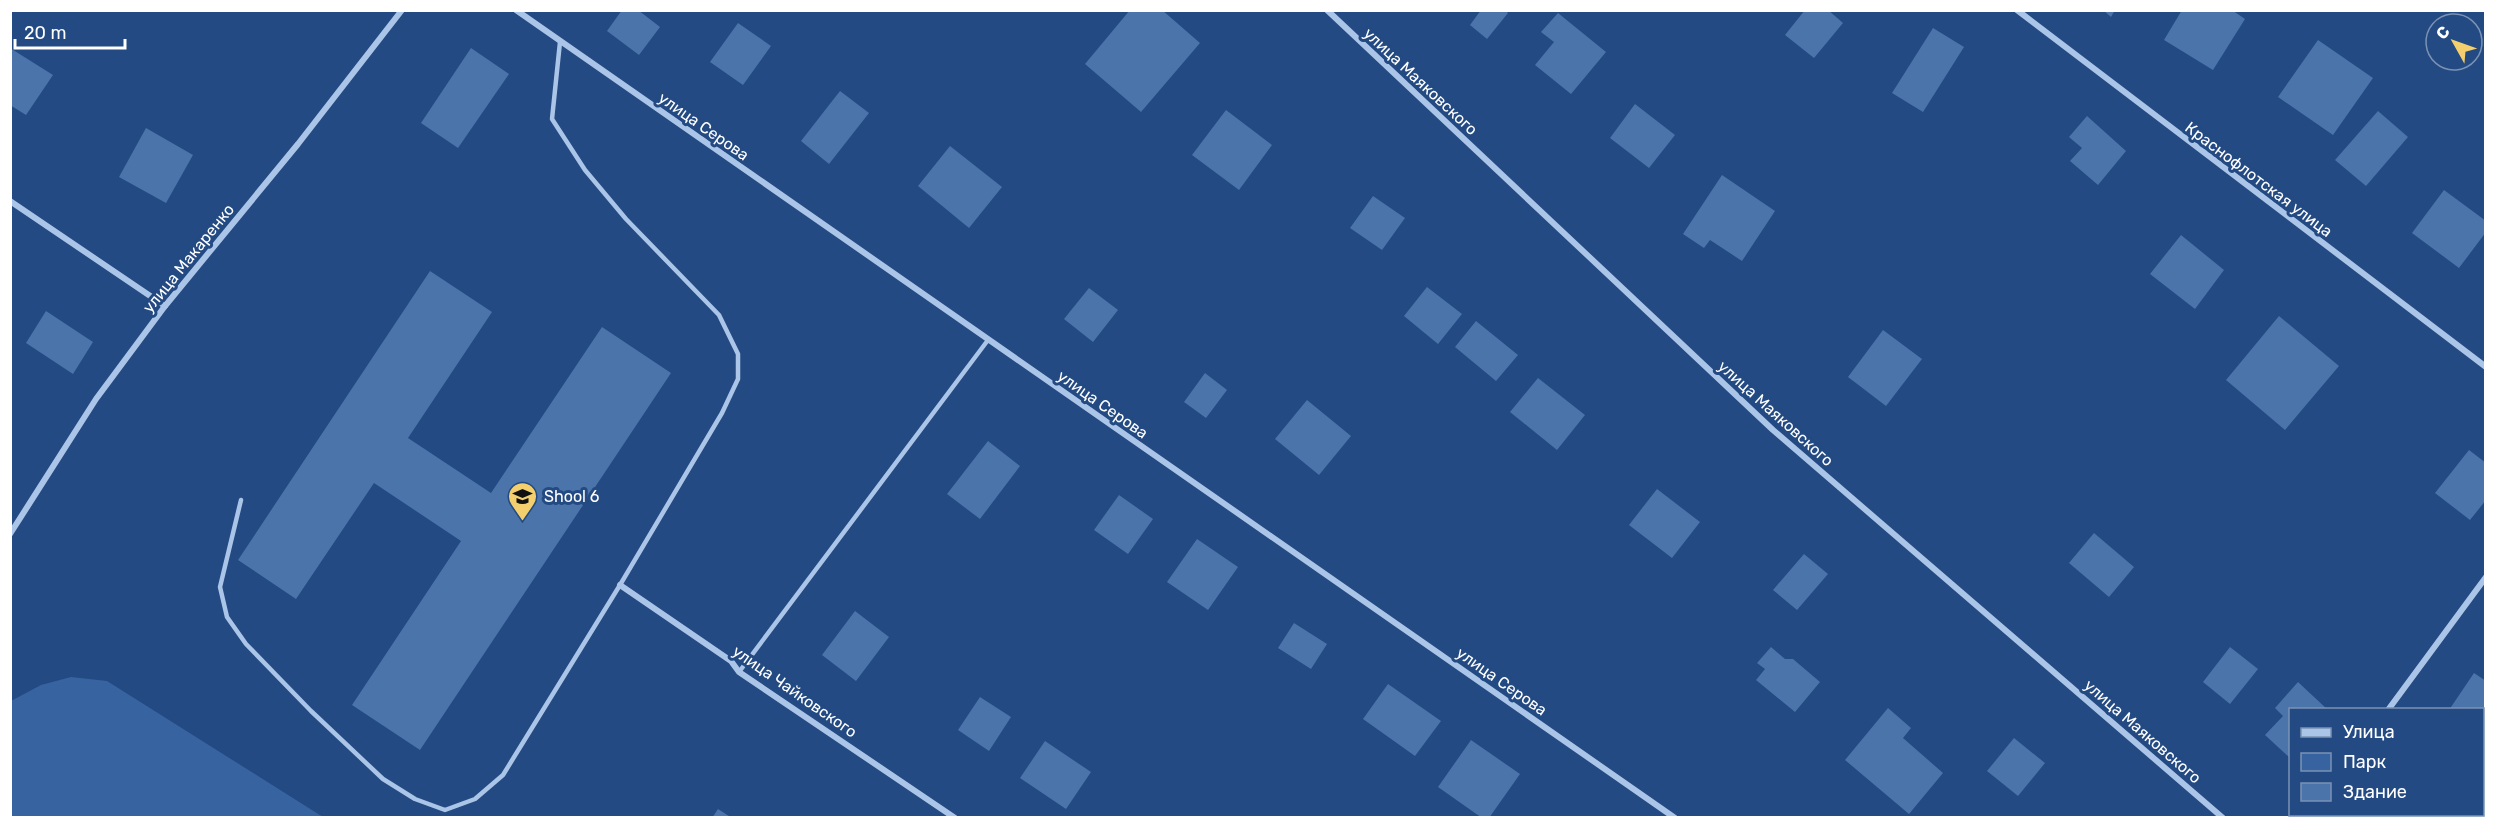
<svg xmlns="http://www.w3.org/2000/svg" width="2496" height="828" font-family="Rubik,sans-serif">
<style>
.green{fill:#3764a0}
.building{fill:#4b74ab}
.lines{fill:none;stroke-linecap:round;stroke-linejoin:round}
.service{stroke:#aac5e8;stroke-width:4.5}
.minor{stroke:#aac5e8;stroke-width:6}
.labels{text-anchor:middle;stroke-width:6;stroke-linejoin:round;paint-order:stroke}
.street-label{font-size:16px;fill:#fff;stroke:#234a82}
.poi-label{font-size:16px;fill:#fff;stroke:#234a82;text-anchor:start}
</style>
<rect width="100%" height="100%" fill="#234a82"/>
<!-- green -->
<path class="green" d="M 71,677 L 107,681 L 323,817 L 11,817 L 11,701 L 41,685 Z"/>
<!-- building -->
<g class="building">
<path d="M 622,10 L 638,10 L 660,27 L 639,55 L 607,31 Z"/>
<path d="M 1130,10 L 1162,10 L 1200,43 L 1141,112 L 1085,64 Z"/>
<path d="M 1481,10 L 1505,10 L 1508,13 L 1487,39 L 1470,25 Z"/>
<path d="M 1805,10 L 1828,10 L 1843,23 L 1814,58 L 1785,35 Z"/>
<path d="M 2103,10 L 2115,10 L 2111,17 Z"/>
<path d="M 2182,10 L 2232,10 L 2245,19 L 2213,70 L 2164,40 Z"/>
<path d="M 1558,13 L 1606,52 L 1571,94 L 1535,65 L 1554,42 L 1541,32 Z"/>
<path d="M 738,23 L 771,46 L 743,85 L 710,62 Z"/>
<path d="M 1933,28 L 1964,47 L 1923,112 L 1892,93 Z"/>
<path d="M 2318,40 L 2373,78 L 2333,135 L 2278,97 Z"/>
<path d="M 10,48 L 53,75 L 26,115 L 10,105 Z"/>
<path d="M 471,48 L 509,74 L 458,148 L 421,123 Z"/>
<path d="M 840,91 L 869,113 L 829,164 L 801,141 Z"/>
<path d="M 1635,104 L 1675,135 L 1649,168 L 1610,138 Z"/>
<path d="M 1226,110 L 1272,145 L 1239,190 L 1192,155 Z"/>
<path d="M 2378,111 L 2408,137 L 2366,186 L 2335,160 Z"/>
<path d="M 2087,116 L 2126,151 L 2098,185 L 2070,161 L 2082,148 L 2069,137 Z"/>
<path d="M 146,128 L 193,155 L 166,203 L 119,177 Z"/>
<path d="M 950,146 L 1002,187 L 969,228 L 918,186 Z"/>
<path d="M 1722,175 L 1775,211 L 1742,261 L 1710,240 L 1704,248 L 1683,234 Z"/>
<path d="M 2444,190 L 2486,221 L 2486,232 L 2459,268 L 2412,233 Z"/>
<path d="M 1373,196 L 1405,218 L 1382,250 L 1350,228 Z"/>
<path d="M 2181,235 L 2224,270 L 2195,309 L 2150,274 Z"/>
<path d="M 430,271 L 492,312 L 408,438 L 491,493 L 602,327 L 671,373 L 420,750 L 352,705 L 461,541 L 374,483 L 296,599 L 238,560 Z"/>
<path d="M 1427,287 L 1462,314 L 1438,344 L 1404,316 Z"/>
<path d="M 1089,288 L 1118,310 L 1093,342 L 1064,319 Z"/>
<path d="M 46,311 L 93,342 L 73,374 L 26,343 Z"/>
<path d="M 2279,316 L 2339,366 L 2285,430 L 2226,380 Z"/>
<path d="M 1476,321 L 1518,355 L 1496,381 L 1455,347 Z"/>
<path d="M 1883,330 L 1922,359 L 1886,406 L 1848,377 Z"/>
<path d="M 1205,373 L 1227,390 L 1206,418 L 1184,402 Z"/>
<path d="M 1538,378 L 1585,415 L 1557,450 L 1510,412 Z"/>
<path d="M 1307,400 L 1351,436 L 1319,475 L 1275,439 Z"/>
<path d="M 988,441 L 1020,466 L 980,519 L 947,494 Z"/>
<path d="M 2469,450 L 2486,463 L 2486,500 L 2470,520 L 2435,493 Z"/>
<path d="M 1657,489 L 1700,522 L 1672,558 L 1629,525 Z"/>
<path d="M 1119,495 L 1153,519 L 1128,554 L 1094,530 Z"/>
<path d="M 2094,533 L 2134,567 L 2109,597 L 2069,563 Z"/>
<path d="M 1197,539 L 1238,567 L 1208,610 L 1167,582 Z"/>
<path d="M 1804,554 L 1828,574 L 1797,610 L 1773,590 Z"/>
<path d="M 855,611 L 889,637 L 856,681 L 822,655 Z"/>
<path d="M 1294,623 L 1327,644 L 1311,669 L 1278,648 Z"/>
<path d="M 1771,647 L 1785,659 L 1793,659 L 1820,682 L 1795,712 L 1756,680 L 1765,669 L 1757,663 Z"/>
<path d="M 2230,647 L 2258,669 L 2230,704 L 2203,682 Z"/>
<path d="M 2474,673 L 2486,681 L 2486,742 L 2482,746 L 2482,710 L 2449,710 Z"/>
<path d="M 2298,682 L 2328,710 L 2290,710 L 2290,758 L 2265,735 L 2283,716 L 2275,708 Z"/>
<path d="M 1388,684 L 1441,721 L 1415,756 L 1363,719 Z"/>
<path d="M 980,697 L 1011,717 L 989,751 L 958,730 Z"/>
<path d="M 1888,708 L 1911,728 L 1903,738 L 1943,773 L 1909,814 L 1845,760 Z"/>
<path d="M 2014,738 L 2045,763 L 2018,796 L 1987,771 Z"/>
<path d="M 1471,740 L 1520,774 L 1489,818 L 1482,818 L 1438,787 Z"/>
<path d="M 1045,741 L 1091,772 L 1066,809 L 1020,778 Z"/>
<path d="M 718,809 L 732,818 L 712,818 Z"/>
</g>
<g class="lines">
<!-- service -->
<g class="service">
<path d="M 241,500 L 220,587 L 227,617 L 246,644 L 311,711 L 383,779 L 415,799 L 445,810 L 475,799 L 503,775 L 620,585 L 722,413 L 738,379 L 738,354 L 719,315 L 626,219 L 585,170 L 552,119 L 560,42"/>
<path d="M 739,672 L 988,340"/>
</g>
<!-- minor -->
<g class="minor">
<path d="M 516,10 L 1675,818"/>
<path d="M 1327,10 L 1773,430 L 2223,818"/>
<path d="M 2017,10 L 2486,367"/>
<path d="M 10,201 L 165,306"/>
<path d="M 10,534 L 96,399 L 165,306 L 298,144 L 402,10"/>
<path d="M 620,585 L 731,661 L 739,672 L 955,818"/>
<path d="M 2388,710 L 2486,577"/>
<path d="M 2308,818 L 2310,814"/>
</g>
</g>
<!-- icons -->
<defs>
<symbol id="school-pin" viewBox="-11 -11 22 30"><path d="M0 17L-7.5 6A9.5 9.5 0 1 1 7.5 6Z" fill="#f3cf6d" stroke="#234a82"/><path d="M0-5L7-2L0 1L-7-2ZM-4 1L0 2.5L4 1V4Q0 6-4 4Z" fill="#111"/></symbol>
</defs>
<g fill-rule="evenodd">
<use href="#school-pin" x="506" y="480" width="33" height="45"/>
</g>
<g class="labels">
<!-- street labels -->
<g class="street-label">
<text transform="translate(1421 81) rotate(43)" y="6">улица Маяковского</text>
<text transform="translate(704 126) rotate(35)" y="6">улица Серова</text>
<text transform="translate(2259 179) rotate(37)" y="6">Краснофлотская улица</text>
<text transform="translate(188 258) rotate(-51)" y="6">улица Макаренко</text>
<text transform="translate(1103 404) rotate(35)" y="6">улица Серова</text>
<text transform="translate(1776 413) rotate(42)" y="6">улица Маяковского</text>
<text transform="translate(1502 681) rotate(35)" y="6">улица Серова</text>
<text transform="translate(795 691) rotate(35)" y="6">улица Чайковского</text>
<text transform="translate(2143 731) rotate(41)" y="6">улица Маяковского</text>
</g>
<!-- poi labels -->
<g class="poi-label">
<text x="544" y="502">Shool 6</text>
</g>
</g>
<!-- border -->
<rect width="2496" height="828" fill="none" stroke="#ffffff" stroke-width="24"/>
<!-- legend -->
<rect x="2289" y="708" width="195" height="108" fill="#234a82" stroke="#7b92b4" stroke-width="1.5"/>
<rect x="2301" y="728" width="30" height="9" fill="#aac5e8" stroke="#7b92b4" stroke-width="1.5"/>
<text x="2343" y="738" font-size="18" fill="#ffffff">Улица</text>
<rect x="2301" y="753" width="30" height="18" fill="#3764a0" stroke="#7b92b4" stroke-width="1.5"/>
<text x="2343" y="768" font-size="18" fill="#ffffff">Парк</text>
<rect x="2301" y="783" width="30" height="18" fill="#4b74ab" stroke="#7b92b4" stroke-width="1.5"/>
<text x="2343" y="798" font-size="18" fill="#ffffff">Здание</text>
<!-- north arrow -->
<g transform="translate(2454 42) rotate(310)"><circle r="28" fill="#234a82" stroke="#7b92b4" stroke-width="1.5"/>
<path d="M0-4.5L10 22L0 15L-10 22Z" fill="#f3cf6d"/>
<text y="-9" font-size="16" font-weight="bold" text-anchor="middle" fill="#ffffff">С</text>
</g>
<!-- scale -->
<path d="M15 39v9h110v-9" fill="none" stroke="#ffffff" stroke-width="3"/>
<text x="24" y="39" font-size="18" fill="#ffffff" stroke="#234a82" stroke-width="4.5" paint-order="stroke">20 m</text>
</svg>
